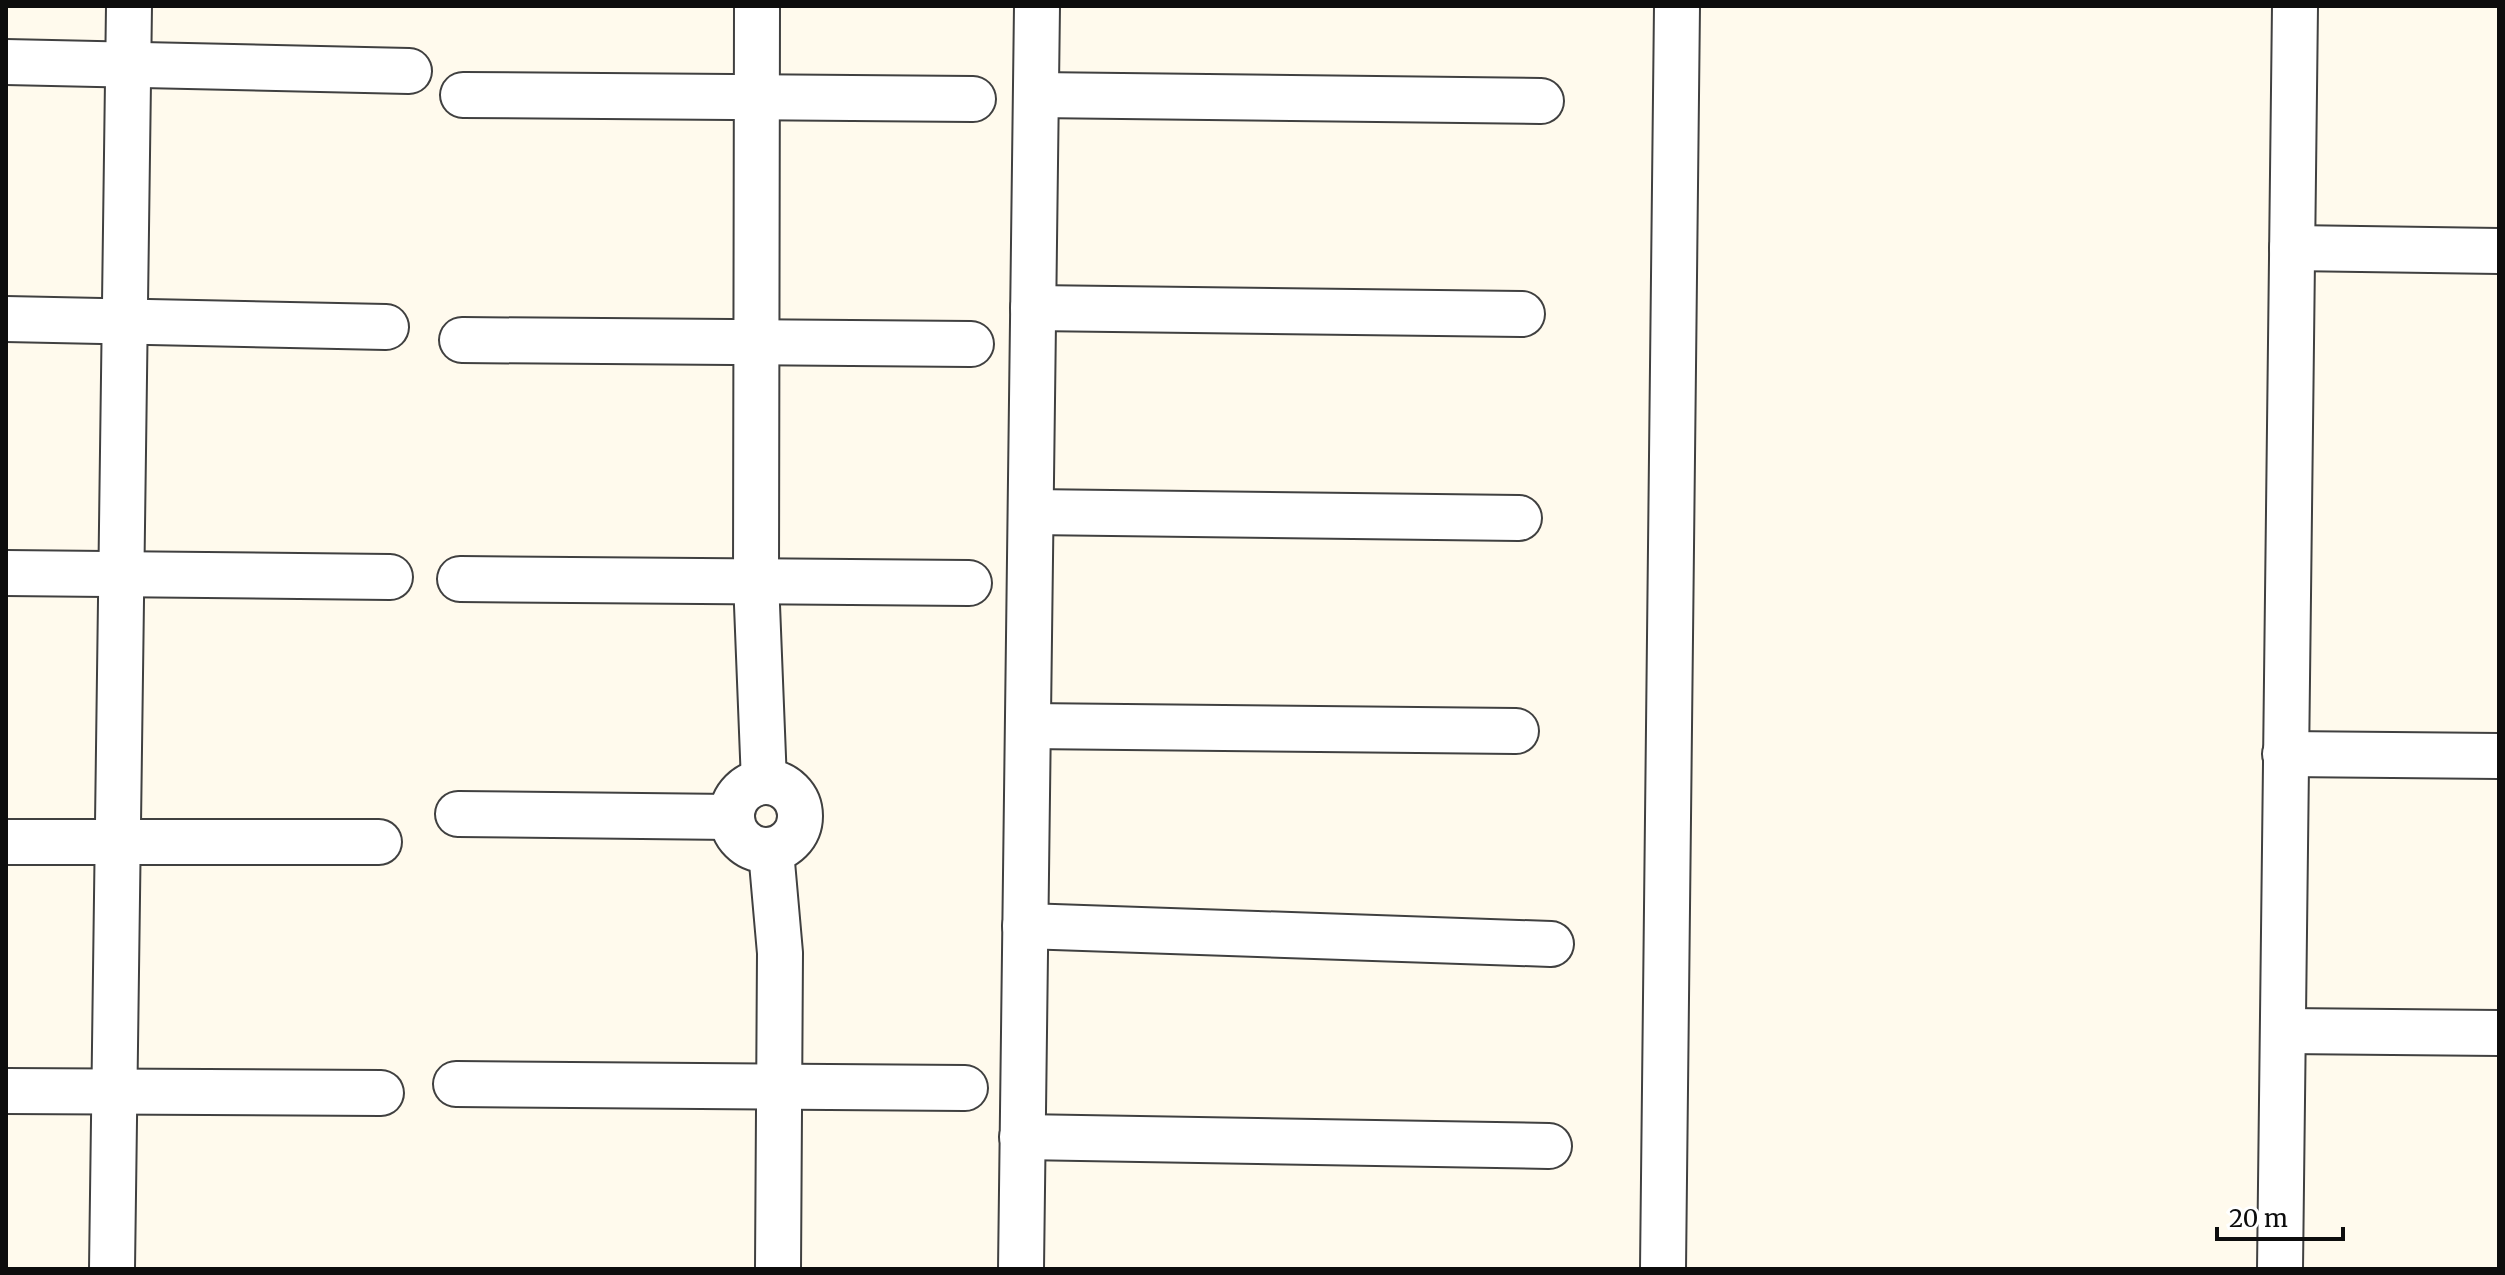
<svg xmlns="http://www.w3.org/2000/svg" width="2505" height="1275" font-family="Merriweather,serif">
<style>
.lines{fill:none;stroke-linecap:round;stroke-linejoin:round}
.minor-casing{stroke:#404040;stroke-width:48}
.minor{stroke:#fff;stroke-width:44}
</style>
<rect width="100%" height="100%" fill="#fffaed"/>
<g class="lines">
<defs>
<g id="minor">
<path d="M 757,6 L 756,580 L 764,782"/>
<path d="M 6,62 L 409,71"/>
<path d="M 463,95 L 973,99"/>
<path d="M 1036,95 L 1541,101"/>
<path d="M 2292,248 L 2499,251"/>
<path d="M 1033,308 L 1522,314"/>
<path d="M 6,319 L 386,327"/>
<path d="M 462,340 L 971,344"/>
<path d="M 1031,512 L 1519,518"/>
<path d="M 6,573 L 390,577"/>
<path d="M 460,579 L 969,583"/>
<path d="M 1028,726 L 1516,731"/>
<path d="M 2285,754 L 2499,756"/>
<circle cx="766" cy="816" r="34"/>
<path d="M 458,814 L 731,817"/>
<path d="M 6,842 L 379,842"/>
<path d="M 771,851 L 780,953 L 778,1269"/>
<path d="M 1025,926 L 1551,944"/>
<path d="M 2285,1031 L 2499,1033"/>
<path d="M 456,1084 L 965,1088"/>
<path d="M 6,1091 L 381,1093"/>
<path d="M 1022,1137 L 1549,1146"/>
<path d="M 112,1269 L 129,6"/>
<path d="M 1021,1269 L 1037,6"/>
<path d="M 1663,1269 L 1677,6"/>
<path d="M 2280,1269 L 2295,6"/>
</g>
</defs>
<!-- minor casing -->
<use href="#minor" class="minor-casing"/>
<!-- minor -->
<use href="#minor" class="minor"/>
</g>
<!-- border -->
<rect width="2505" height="1275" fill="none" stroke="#0d0d0d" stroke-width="16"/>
<!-- scale -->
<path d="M2217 1227v12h126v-12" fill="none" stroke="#0d0d0d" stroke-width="4"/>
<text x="2229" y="1227" font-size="24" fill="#0d0d0d" stroke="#ffffff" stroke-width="6" paint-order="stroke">20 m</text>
</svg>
